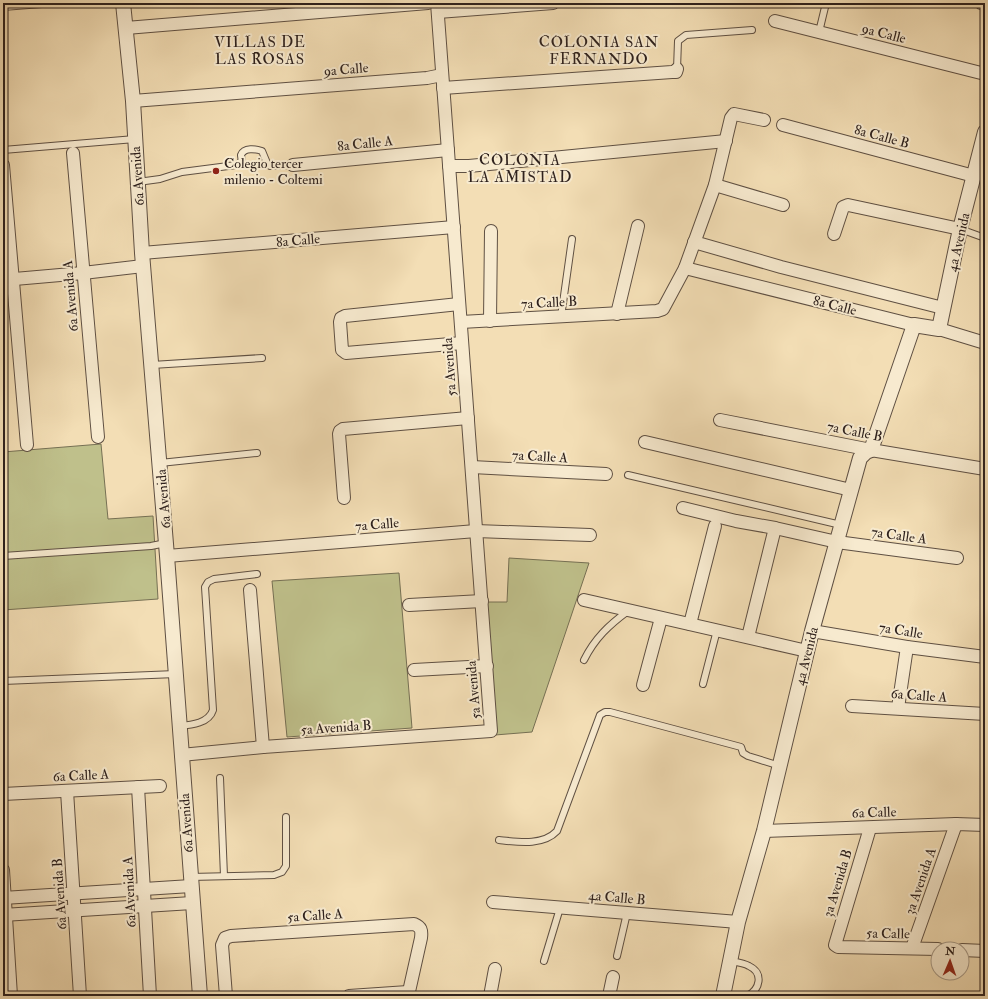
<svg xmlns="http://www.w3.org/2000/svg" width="988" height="999" font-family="'IM FELL Double Pica',serif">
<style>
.green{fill:#bfc08b;stroke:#767054}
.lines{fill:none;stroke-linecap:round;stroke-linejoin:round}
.service-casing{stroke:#5f5043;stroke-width:8}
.minor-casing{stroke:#5f5043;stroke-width:14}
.tertiary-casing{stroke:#5f5043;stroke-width:16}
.service{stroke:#f7eacf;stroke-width:6}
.minor{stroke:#f7eacf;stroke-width:12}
.tertiary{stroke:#f7eacf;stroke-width:14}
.poi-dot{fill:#8f2418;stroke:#f7eacf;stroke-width:1.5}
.labels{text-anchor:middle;stroke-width:4;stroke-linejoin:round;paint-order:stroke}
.street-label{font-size:14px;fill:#2e211d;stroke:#f7eacf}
.poi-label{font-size:14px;fill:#2e211d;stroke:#f7eacf;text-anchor:start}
.neighbourhood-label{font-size:15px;letter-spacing:1px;fill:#2e211d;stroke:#f7eacf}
</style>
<rect width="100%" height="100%" fill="#f3deb5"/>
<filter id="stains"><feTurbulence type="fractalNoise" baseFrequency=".005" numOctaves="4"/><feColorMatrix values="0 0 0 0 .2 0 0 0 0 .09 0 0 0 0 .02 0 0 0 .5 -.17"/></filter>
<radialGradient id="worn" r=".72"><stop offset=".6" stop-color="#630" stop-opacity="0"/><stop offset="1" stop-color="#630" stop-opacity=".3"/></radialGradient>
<!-- green -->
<g class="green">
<path d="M 101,444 L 108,519 L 153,516 L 158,599 L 3,610 L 3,452 Z"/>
<path d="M 509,558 L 589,563 L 532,732 L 495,735 L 487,602 L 507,602 Z"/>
<path d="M 399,573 L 412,728 L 287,737 L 272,581 Z"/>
</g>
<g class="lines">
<defs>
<g id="service">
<path d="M 3,7 L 55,3"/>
<path d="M 819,32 L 826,3"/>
<path d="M 677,69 L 678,41 L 686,35 L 752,30"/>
<path d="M 3,150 L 135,139"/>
<path d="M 138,182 L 160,179 L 182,172 L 236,165 C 238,164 240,164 241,161 C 242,159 241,157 241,155 C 244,147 256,149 262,151 L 267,163 L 270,166 L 293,165"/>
<path d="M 960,229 L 985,238"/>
<path d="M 561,317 L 572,239"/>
<path d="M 152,365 L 262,358"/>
<path d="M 160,463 L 257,453"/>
<path d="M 628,475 L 841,525"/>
<path d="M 3,556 L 151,546 L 166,543"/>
<path d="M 584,660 C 595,638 609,625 628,611"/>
<path d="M 3,681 L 176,674"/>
<path d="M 703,684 L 717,630"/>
<path d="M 179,726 C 192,725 209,723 213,710 L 205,587 L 208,582 L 214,579 L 257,574"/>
<path d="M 220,778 L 224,876"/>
<path d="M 499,840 C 518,842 543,846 557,831 L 600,715 L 605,712 L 610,712 L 741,747 L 743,753 L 748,756 L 780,766"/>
<path d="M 190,877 L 274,875 L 282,872 L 286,866 L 286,817"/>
<path d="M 617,956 L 627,913"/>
<path d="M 544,961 L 560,908"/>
<path d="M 730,961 C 736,962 744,963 749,966 C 764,973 760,990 747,996"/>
</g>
<g id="minor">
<path d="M 981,3 L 985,4"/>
<path d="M 438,12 L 553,3"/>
<path d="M 775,21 L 985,74"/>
<path d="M 126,28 L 428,3"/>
<path d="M 443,88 L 672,72 L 676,72 L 677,69"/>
<path d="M 133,101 L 427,78 L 442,75"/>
<path d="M 783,125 L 974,176"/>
<path d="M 73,153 L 98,437"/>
<path d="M 3,165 L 27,445"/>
<path d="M 293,165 L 448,150"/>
<path d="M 449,166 L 469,166 L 726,141"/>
<path d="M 715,185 L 783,205"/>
<path d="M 834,234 L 843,207 L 848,205 L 960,229"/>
<path d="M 694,242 L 781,267 L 943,308"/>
<path d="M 142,253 L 454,227"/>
<path d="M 685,268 L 914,325"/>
<path d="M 3,280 L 83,273 L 143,266"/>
<path d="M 459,304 L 345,316 L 341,318 L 340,322 L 342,350 L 346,353 L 462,343"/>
<path d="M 617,314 L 638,226"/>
<path d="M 490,321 L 491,231"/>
<path d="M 461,322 L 657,311 L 663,309 L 685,268 L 715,185 L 731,118 L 734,114 L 764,120"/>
<path d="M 939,329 L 985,343"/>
<path d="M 720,420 L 871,450 L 985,469"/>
<path d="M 645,442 L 851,490"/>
<path d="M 472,467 L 606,474"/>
<path d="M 344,498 L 339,434 L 340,431 L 343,429 L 468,418"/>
<path d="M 683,508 L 736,521 L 775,528 L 837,542 L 957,558"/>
<path d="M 167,556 L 476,531 L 590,535"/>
<path d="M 250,590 L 263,747"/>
<path d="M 584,600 L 807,651"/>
<path d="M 409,605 L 482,601"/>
<path d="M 690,624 L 715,526"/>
<path d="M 812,631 L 907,647 L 985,657"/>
<path d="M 748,637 L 775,528"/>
<path d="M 414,670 L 487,666"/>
<path d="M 643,685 L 661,618"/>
<path d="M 852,706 L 985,714"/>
<path d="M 898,708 L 907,647"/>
<path d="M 181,755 L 263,747 L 491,731 L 437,3"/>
<path d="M 138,787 L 150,996"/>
<path d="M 67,791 L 80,996"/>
<path d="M 3,794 L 160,786"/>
<path d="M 870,828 L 835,945 L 838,947 L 938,949"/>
<path d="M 764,831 L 956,824 L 985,825"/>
<path d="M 3,870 L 11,996"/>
<path d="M 3,898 L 191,886"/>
<path d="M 493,902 L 738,922"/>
<path d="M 3,915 L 192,903"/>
<path d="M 912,948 L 956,824"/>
<path d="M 962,950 L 985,951"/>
<path d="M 226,996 L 222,945 L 225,938 L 231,936 L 414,924 C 421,927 422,930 421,938 L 408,996"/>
<path d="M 349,996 L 408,992"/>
<path d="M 490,996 L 495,969"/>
<path d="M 609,996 L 613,977"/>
</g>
<g id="tertiary">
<path d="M 123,3 L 133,101 L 142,253 L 167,556 L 200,996"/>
<path d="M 723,996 L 738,922 L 764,831 L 812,631 L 860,458 L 866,452 L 871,450 L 914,325 L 939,329 L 960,229 L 985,132"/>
</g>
</defs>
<!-- service casing -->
<use href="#service" class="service-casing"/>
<!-- minor casing -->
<use href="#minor" class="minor-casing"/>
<!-- tertiary casing -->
<use href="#tertiary" class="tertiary-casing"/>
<!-- service -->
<use href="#service" class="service"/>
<!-- minor -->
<use href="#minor" class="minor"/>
<!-- tertiary -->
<use href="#tertiary" class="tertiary"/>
</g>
<!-- markers -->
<circle class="poi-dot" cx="216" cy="171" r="4"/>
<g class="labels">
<!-- street labels -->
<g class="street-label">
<text transform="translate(884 33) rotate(14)" y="5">9a Calle</text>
<text transform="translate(346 69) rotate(-5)" y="5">9a Calle</text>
<text transform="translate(882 136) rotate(15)" y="5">8a Calle B</text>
<text transform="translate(365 143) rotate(-6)" y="5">8a Calle A</text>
<text transform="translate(137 176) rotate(-94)" y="5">6a Avenida</text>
<text transform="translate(298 240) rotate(-5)" y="5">8a Calle</text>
<text transform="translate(958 242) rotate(-77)" y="5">4a Avenida</text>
<text transform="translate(70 296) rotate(-95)" y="5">6a Avenida A</text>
<text transform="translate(549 302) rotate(-3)" y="5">7a Calle B</text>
<text transform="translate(835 305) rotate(14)" y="5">8a Calle</text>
<text transform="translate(449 367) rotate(-94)" y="5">5a Avenida</text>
<text transform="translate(855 431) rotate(11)" y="5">7a Calle B</text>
<text transform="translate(540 456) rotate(3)" y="5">7a Calle A</text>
<text transform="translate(163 499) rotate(-95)" y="5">6a Avenida</text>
<text transform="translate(377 524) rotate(-5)" y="5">7a Calle</text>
<text transform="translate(899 535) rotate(8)" y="5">7a Calle A</text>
<text transform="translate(901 630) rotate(9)" y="5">7a Calle</text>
<text transform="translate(806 656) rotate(-76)" y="5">4a Avenida</text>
<text transform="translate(473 690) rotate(-95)" y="5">5a Avenida</text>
<text transform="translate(919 695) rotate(4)" y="5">6a Calle A</text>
<text transform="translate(336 727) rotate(-4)" y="5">5a Avenida B</text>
<text transform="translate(81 775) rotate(-3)" y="5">6a Calle A</text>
<text transform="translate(874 812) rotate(-2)" y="5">6a Calle</text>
<text transform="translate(186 823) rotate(-94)" y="5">6a Avenida</text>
<text transform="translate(920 881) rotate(-71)" y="5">3a Avenida A</text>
<text transform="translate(837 883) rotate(-73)" y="5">3a Avenida B</text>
<text transform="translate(129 892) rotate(-93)" y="5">6a Avenida A</text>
<text transform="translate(59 894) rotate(-94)" y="5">6a Avenida B</text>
<text transform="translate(617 897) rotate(5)" y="5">4a Calle B</text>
<text transform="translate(315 915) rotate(-4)" y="5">5a Calle A</text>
<text transform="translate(888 933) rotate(1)" y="5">5a Calle</text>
</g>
<!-- poi labels -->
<g class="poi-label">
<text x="224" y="168">Colegio tercer<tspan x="224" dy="16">milenio - Coltemi</tspan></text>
</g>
<!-- neighbourhood labels -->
<g class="neighbourhood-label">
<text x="260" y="47">VILLAS DE<tspan x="260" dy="17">LAS ROSAS</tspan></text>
<text x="599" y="47">COLONIA SAN<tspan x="599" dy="17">FERNANDO</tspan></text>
<text x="520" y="165">COLONIA<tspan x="520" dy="17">LA AMISTAD</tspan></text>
</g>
</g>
<!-- margin -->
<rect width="988" height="999" fill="none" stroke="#f3deb5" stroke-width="16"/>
<rect x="4" y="4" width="980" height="991" fill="none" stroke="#2e211d" stroke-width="2"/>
<rect x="8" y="8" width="972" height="983" fill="none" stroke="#2e211d"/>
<!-- north arrow -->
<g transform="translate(950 961) rotate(2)"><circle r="19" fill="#f7eacf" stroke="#a79a88"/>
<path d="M0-3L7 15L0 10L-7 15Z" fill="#8f2418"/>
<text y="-6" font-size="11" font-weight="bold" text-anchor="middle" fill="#2e211d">N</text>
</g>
<rect width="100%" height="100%" filter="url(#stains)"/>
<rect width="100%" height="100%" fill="url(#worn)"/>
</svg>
